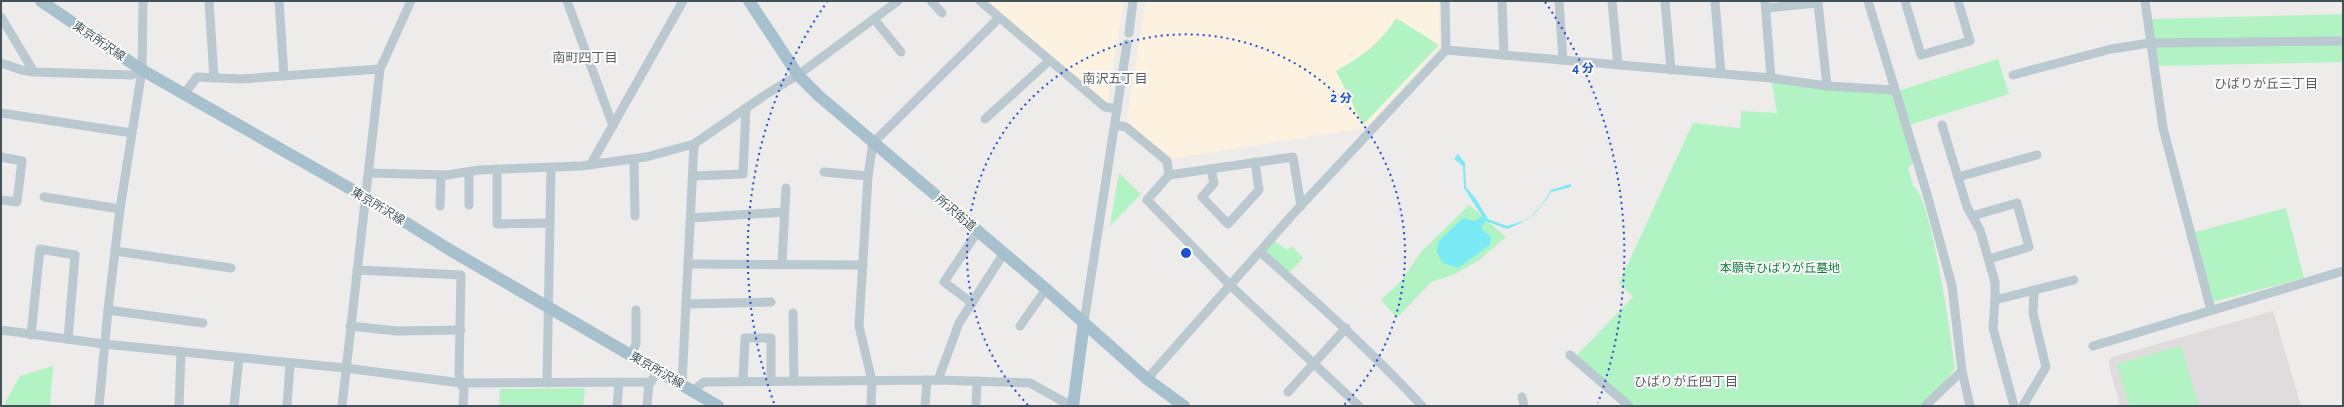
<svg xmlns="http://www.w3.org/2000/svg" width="2344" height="407" font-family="Raleway,'Noto Sans JP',sans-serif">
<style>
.commercial{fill:#fdf1e0}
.education{fill:#e0dbdd}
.green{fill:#b2f3c3}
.water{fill:#7aeaf5}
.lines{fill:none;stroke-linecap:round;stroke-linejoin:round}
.minor{stroke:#bac8d0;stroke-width:9}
.major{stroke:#a7c0ce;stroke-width:12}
.ring{fill:none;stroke:#1d4ed8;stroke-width:2;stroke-dasharray:2 4}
.labels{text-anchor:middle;stroke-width:4;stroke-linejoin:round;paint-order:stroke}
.street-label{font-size:12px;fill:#42525a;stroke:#fff}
.park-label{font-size:12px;fill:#0c8239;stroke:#fff}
.neighbourhood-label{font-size:13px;fill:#575d61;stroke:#fff}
.centre{fill:#1d4ed8;stroke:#fff;stroke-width:2}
.ring-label{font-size:12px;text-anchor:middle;font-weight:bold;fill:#1d4ed8;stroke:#fff;stroke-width:4;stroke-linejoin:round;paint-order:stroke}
</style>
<rect width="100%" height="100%" fill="#eeebeb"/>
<!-- commercial -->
<g class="commercial">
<path d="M 986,1 L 1124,1 L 1107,105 Z"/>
<path d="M 1146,1 L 1439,1 L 1440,46 L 1365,128 L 1170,159 L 1126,123 Z"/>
</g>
<!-- education -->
<path class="education" d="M 2273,311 L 2301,406 L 2120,406 L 2108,362 L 2112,357 Z"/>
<!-- green -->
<g class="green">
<path d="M 2343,14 L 2343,62 L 2157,66 L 2150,19 Z"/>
<path d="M 1396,18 L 1439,45 L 1363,125 L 1336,71 C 1361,57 1381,43 1396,18 Z"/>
<path d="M 1998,59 L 2009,94 L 1909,125 L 1898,91 Z"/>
<path d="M 1771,78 L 1894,90 L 1913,163 L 1908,168 L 1913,186 C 1932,197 1951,340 1955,368 L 1945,382 L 1920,406 L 1635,406 L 1576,356 L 1633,297 L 1619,283 L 1693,123 L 1740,128 L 1741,111 L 1777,113 Z"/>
<path d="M 1119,173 L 1141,194 L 1110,226 Z"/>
<path d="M 1469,205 L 1506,237 L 1478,261 L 1453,275 L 1431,282 L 1397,318 L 1381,300 L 1402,280 L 1421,252 Z"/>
<path d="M 2286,208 L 2304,278 L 2213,302 L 2195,232 Z"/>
<path d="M 1274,241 L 1287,250 L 1292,246 L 1303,258 L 1289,273 L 1265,251 Z"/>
<path d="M 2181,346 L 2199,406 L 2129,406 L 2117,364 Z"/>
<path d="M 53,366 L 50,406 L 3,406 L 20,376 Z"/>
<path d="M 585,388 L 583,406 L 499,406 L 500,389 Z"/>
</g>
<!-- water -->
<path class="water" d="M 1458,154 L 1465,163 L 1466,187 L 1476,199 L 1488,219 L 1507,226 L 1527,220 L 1541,206 L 1551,190 L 1571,184 L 1571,187 L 1551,192 C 1538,213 1530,220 1507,229 L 1486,221 L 1481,228 L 1491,237 L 1490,245 L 1458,268 L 1443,263 L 1437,253 L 1438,242 L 1463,218 L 1475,221 L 1482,216 L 1464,188 L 1463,166 L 1454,159 Z"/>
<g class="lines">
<!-- minor -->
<g class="minor">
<path d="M 209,1 L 214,78"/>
<path d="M 279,1 L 284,76"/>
<path d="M 567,1 L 613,126"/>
<path d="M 931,1 L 942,13"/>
<path d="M 980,1 L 1105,107 L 1117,109"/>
<path d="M 1502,1 L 1504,55"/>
<path d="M 1559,1 L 1563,60"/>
<path d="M 1612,1 L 1618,65"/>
<path d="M 1665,1 L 1671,70"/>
<path d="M 1715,1 L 1721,74"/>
<path d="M 1765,1 L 1771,78"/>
<path d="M 1868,1 L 1927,194 L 1952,286 L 1962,371 L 1970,406"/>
<path d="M 1905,1 L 1921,55 L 1970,41 L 1958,1"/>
<path d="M 2145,1 L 2163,128 L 2211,310"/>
<path d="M 1766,8 L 1818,3 L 1827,86"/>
<path d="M 1,17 L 34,72"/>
<path d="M 874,19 L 901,52"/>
<path d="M 1129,33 L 1133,1"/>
<path d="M 1446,50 L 1771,78 L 1827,86 L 1894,90"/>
<path d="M 1,63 L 22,70 L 34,72 L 132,75 L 142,70"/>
<path d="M 2013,75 L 2111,49 L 2150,43 L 2343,41"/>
<path d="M 185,93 L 197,77 L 241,79 L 380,69"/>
<path d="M 1,113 L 132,133"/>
<path d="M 985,119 L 1049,61"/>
<path d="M 1115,125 L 1126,127 L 1167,161 L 1169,175"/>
<path d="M 1942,125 L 1967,207 L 1980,230 L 1995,282 L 1995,300 L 2074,280"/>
<path d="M 1,157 L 22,161 L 17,202 L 1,200"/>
<path d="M 634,159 L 635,216"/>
<path d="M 591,164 L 683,1"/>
<path d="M 497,169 L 497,224 L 550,223"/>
<path d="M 1211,169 L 1214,183 L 1202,197 L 1228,224 L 1259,190 L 1255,162"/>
<path d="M 824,172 L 868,176"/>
<path d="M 369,173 L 447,175 L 479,170 L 581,166 L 646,157 L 694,144 L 765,95 L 798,75 L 898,1"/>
<path d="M 693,176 L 743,174 L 746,108"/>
<path d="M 1958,177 L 2037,155"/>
<path d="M 44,197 L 120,209"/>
<path d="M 469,205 L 469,172"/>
<path d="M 440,206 L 441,175"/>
<path d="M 1301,206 L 1293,157 L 1169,175 L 1147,200 L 1230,285 L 1359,406"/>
<path d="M 1972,216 L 2017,203 L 2029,247 L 1989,259"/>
<path d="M 691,218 L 784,212"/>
<path d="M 115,251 L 231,268"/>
<path d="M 1260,252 C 1316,301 1371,351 1422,406"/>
<path d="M 689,264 L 863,265"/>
<path d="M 782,264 L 786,188"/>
<path d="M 357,270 L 461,275 L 459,375 L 464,391 L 463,406"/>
<path d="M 1995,300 L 1993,328 L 2014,406"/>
<path d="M 972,303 L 944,282 L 978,231"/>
<path d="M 687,304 L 771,302"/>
<path d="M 108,310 L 203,323"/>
<path d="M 793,313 L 794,381"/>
<path d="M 1084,322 L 1127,44"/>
<path d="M 350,326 L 397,331 L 461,330"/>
<path d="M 1020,326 L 1046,289"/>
<path d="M 1,330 L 104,344 L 345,368 L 461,383 L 651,382 L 658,370"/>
<path d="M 31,335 L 40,249 L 75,255 L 68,339"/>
<path d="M 2093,346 L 2343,271"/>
<path d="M 631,355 L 636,344 L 636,310"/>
<path d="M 1570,355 L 1629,406"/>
<path d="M 1147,379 L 1293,214 L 1446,50 L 1445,1"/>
<path d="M 938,380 L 959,323 L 1004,253"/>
<path d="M 743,381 L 745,338 L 771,338 L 771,381"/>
<path d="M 547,383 L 551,168"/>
<path d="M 682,384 L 694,144"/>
<path d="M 692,391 L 704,382 L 938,380 L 1030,383 L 1064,402 L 1074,403"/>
<path d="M 1288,392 L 1346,328"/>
<path d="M 1522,397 L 1524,406"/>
<path d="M 99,406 L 108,310 L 120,209 L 142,70 L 143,1"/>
<path d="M 179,406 L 181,353"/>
<path d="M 234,406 L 239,358"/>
<path d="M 287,406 L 290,364"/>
<path d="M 342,406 L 380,69 L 411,1"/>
<path d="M 617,406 L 619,383"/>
<path d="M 647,406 L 649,382"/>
<path d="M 871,406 L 872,381 L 859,326 L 868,176 L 873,143 L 999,18"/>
<path d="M 925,406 L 927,380"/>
<path d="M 976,406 L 977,381"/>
<path d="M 1925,406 L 1962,371"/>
<path d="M 2023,406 L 2046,367 L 2033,313 L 2034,290"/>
</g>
<!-- major -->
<g class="major">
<path d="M 41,1 L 142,70 L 365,197 L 450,250 L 718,406"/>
<path d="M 749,1 L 798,75 L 819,96 L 1046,289 L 1147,379 L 1184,406"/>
<path d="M 1073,406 L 1084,322"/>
</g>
</g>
<!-- distance rings -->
<g class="ring">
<path d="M1028 405A219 219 0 1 1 1344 405"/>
<path d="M774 403A438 438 0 0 1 827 2M1545 2A438 438 0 0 1 1598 403"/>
</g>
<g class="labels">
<!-- street labels -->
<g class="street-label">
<text transform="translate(99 41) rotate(34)" y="4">東京所沢線</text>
<text transform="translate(378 206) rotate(31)" y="4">東京所沢線</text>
<text transform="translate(956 213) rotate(40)" y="4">所沢街道</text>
<text transform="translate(657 370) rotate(30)" y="4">東京所沢線</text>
</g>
<!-- park labels -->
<g class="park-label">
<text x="1780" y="272">本願寺ひばりが丘墓地</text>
</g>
<!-- neighbourhood labels -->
<g class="neighbourhood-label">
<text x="585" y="62">南町四丁目</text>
<text x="1115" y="83">南沢五丁目</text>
<text x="2266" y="88">ひばりが丘三丁目</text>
<text x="1686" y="386">ひばりが丘四丁目</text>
</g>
</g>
<circle cx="1186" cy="253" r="6" class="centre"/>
<g class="ring-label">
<text x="1583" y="72">4 分</text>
<text x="1341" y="102">2 分</text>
</g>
<!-- border -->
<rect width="2344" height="407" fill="none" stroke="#42525a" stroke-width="4"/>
</svg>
